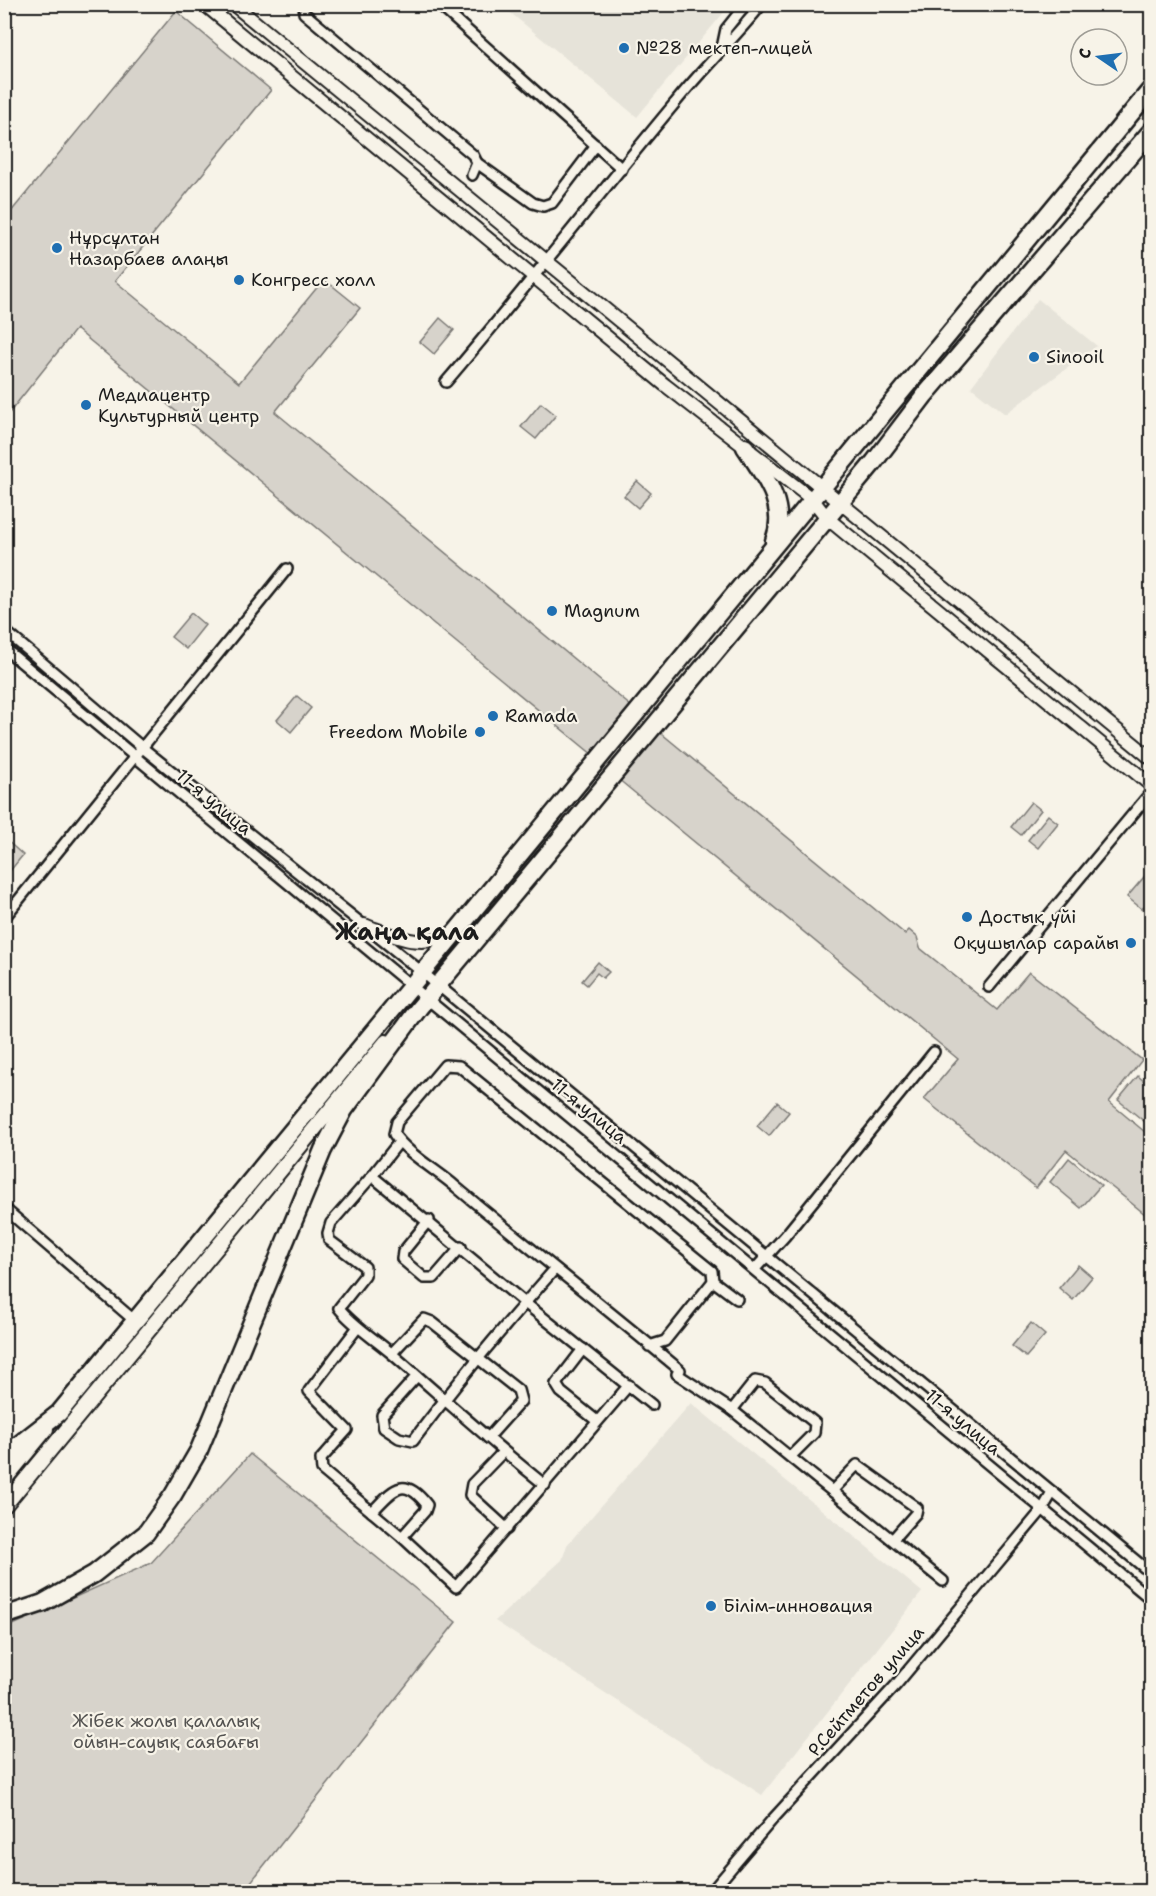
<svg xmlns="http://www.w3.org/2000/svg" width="1156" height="1896" font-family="'Shantell Sans',sans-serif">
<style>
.built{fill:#e6e3d9}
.green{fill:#d7d3cb;stroke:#7a7874;stroke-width:1.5}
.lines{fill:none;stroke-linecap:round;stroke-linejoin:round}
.street-casing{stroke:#1c1c1c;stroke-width:14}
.secondary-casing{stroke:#1c1c1c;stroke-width:16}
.primary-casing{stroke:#1c1c1c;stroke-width:18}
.highway-casing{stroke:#1c1c1c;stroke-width:21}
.street{stroke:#f7f3e8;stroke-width:9}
.secondary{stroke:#f7f3e8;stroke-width:12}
.primary{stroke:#f7f3e8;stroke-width:14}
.highway{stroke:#f7f3e8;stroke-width:16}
.poi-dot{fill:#1f6fb2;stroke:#f7f3e8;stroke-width:2}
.labels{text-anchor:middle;stroke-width:4.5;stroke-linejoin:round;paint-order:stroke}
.poi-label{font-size:18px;fill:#1c1c1c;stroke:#f7f3e8;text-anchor:start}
.street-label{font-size:18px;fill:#1c1c1c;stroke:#f7f3e8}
.park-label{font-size:18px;fill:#545351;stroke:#f7f3e8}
.district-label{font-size:24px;font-weight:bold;fill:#1c1c1c;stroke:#f7f3e8}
</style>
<rect width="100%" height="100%" fill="#f7f3e8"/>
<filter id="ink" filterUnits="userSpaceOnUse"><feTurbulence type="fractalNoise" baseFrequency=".0167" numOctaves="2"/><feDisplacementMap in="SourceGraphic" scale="12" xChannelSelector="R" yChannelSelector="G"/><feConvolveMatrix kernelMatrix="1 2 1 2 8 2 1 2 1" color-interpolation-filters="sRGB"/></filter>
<g filter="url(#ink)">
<!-- built -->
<g class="built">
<path d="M 501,5 L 730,5 L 637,117 Z"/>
<path d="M 1038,299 L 1097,346 L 1005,414 L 971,387 Z"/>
<path d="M 691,1403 L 922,1592 L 762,1795 L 495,1621 L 562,1560 L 567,1545 Z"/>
</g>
<!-- green -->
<g class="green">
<path d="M 176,11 L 271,90 L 115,281 L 239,383 L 324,279 L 360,308 L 275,412 L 632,707 L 593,755 L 76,329 L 5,418 L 5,219 Z"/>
<path d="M 440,318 L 454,330 L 434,354 L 420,342 Z"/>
<path d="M 541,403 L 556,415 L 536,439 L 521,427 Z"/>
<path d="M 637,481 L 651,493 L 638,508 L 624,496 Z"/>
<path d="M 191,613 L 205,625 L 186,649 L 171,637 Z"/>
<path d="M 297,696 L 311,708 L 291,732 L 277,720 Z"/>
<path d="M 656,729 L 905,934 L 909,930 L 917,937 L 920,948 L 997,1010 L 1029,972 L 1142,1060 L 1109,1102 L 1151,1137 L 1151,1219 L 1066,1150 L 1036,1188 L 924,1099 L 958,1059 L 618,779 Z"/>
<path d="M 1031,802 L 1041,810 L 1021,835 L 1011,827 Z"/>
<path d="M 1048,815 L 1058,823 L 1038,848 L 1028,840 Z"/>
<path d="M 5,839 L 23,855 L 5,877 Z"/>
<path d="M 1150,870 L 1151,898 L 1142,909 L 1127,897 Z"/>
<path d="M 598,962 L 609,972 L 603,978 L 597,973 L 587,985 L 582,981 Z"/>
<path d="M 1138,1076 L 1151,1087 L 1151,1127 L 1118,1100 Z"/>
<path d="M 777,1102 L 789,1112 L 769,1136 L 757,1126 Z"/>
<path d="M 1069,1158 L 1101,1185 L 1081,1208 L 1050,1182 Z"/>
<path d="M 1078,1265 L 1092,1277 L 1073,1300 L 1059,1288 Z"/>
<path d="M 1031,1323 L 1045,1335 L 1026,1357 L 1012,1346 Z"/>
<path d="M 250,1454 L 456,1622 L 243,1892 L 5,1891 L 4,1629 L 151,1563 Z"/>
</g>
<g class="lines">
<defs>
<g id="street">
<path d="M 438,4 L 622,169"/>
<path d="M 304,13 L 473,155 L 477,163 L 472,175"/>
<path d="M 722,48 L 726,29 L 746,4"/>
<path d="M 477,163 L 533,203 L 543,206 L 552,203 L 596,145"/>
<path d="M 446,382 C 524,291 598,195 675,103 C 703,68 734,39 762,4"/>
<path d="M 4,630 L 144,749 L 422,972 L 1152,1574"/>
<path d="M 4,648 L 1152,1600"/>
<path d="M 4,918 L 287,569"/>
<path d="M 989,987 L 1152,791"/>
<path d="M 372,1176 L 399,1142"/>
<path d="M 4,1208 L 135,1321"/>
<path d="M 429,1220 L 403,1252 L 402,1259 L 424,1278 L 434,1278 L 461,1247"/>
<path d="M 755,1269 L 785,1236 L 934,1052"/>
<path d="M 554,1270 L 525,1303 L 652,1405"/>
<path d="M 713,1281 L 737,1299"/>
<path d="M 358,1327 L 309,1391 L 347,1430 L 321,1459 L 322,1470 L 402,1537 L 456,1587 L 629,1385"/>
<path d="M 649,1346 L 665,1341 L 713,1281 L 712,1271 L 459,1066 L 445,1065 L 397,1122 L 394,1134 C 406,1153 438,1171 456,1187 C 530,1249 606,1308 680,1370"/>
<path d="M 583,1349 L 556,1384 L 561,1392 L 597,1421"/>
<path d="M 392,1353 L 424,1319 L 432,1322 L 518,1390 L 521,1401 L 488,1438"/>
<path d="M 677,1374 L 732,1410 L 943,1581"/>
<path d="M 416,1377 L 382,1415 L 384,1428 L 399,1438 L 413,1441 C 449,1393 486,1348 525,1303 L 372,1176 L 331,1223 L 328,1233 L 329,1240 L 365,1267 L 365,1275 L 339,1308 C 353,1326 374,1338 391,1353 C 442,1397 492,1443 545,1485"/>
<path d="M 732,1410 L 755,1381 L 765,1383 L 815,1423 L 814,1433 L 791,1456"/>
<path d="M 503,1452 L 472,1484 L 470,1495 L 507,1529"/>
<path d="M 832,1491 L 857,1465 L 917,1508 L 916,1513 L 893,1539"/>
<path d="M 372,1512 C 393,1490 403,1474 427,1505 L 425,1511 L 402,1537"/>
<path d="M 711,1892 L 772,1820 L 896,1685 L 1042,1510 L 1052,1493"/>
</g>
<g id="secondary">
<path d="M 204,4 L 665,385 L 813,500 L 827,518 L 1152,786"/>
<path d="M 233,4 C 539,256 847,506 1152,759"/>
<path d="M 364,925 C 395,936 422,951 453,932"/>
</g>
<g id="primary">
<path d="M 4,1480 L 46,1429"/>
<path d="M 4,1506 L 386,1042"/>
</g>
<g id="highway">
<path d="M 745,447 C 765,477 788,505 774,541"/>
<path d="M 4,1456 L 59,1413 L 1152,88"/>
<path d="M 4,1616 L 43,1603 L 94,1574 L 146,1533 L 173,1495 L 199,1450 L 323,1150 L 344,1110 L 419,1008 L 874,462 L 925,395 L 1152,130"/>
</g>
</defs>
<!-- street casing -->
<use href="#street" class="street-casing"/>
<!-- secondary casing -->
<use href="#secondary" class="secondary-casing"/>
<!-- primary casing -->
<use href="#primary" class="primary-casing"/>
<!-- highway casing -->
<use href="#highway" class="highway-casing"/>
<!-- street -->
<use href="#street" class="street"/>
<!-- secondary -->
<use href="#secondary" class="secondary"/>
<!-- primary -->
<use href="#primary" class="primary"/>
<!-- highway -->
<use href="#highway" class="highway"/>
</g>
</g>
<!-- markers -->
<g class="poi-dot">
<circle cx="624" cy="48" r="6"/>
<circle cx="57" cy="248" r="6"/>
<circle cx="239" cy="280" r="6"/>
<circle cx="1034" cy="357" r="6"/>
<circle cx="86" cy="405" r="6"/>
<circle cx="552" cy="611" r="6"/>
<circle cx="493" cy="716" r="6"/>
<circle cx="480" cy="732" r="6"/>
<circle cx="967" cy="917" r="6"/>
<circle cx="1131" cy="943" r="6"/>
<circle cx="711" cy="1606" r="6"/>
</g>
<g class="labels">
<!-- poi labels -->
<g class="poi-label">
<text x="636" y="54">№28 мектеп-лицей</text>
<text x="69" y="244">Нұрсұлтан<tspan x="69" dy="21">Назарбаев алаңы</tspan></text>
<text x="251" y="286">Конгресс холл</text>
<text x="1046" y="363">Sinooil</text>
<text x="98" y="401">Медиацентр<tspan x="98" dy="21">Культурный центр</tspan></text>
<text x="564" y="617">Magnum</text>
<text x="505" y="722">Ramada</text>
<text x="468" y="738" text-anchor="end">Freedom Mobile</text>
<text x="979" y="923">Достық үйі</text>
<text x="1119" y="949" text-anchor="end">Оқушылар сарайы</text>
<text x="723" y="1612">Білім-инновация</text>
</g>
<!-- street labels -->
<g class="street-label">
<text transform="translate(214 802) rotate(40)" y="6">11-я улица</text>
<text transform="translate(589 1111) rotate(39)" y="6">11-я улица</text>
<text transform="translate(963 1422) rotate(40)" y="6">11-я улица</text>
<text transform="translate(866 1691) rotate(-49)" y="6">Р.Сейтметов улица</text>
</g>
<!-- park labels -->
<g class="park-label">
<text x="166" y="1727">Жібек жолы қалалық<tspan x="166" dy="21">ойын-сауық саябағы</tspan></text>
</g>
<!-- district labels -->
<g class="district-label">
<text x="407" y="940">Жаңа қала</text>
</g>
</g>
<!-- margin -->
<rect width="1156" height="1896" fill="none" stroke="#f7f3e8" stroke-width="24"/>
<rect x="12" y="12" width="1132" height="1872" fill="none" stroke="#1c1c1c" stroke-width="2" filter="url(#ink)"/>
<!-- north arrow -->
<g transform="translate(1099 57) rotate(284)"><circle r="28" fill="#f7f3e8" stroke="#9f9d96" stroke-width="1.5"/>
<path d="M0-4.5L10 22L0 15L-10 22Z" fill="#1f6fb2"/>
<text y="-9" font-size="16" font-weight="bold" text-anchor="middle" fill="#1c1c1c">С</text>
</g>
</svg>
